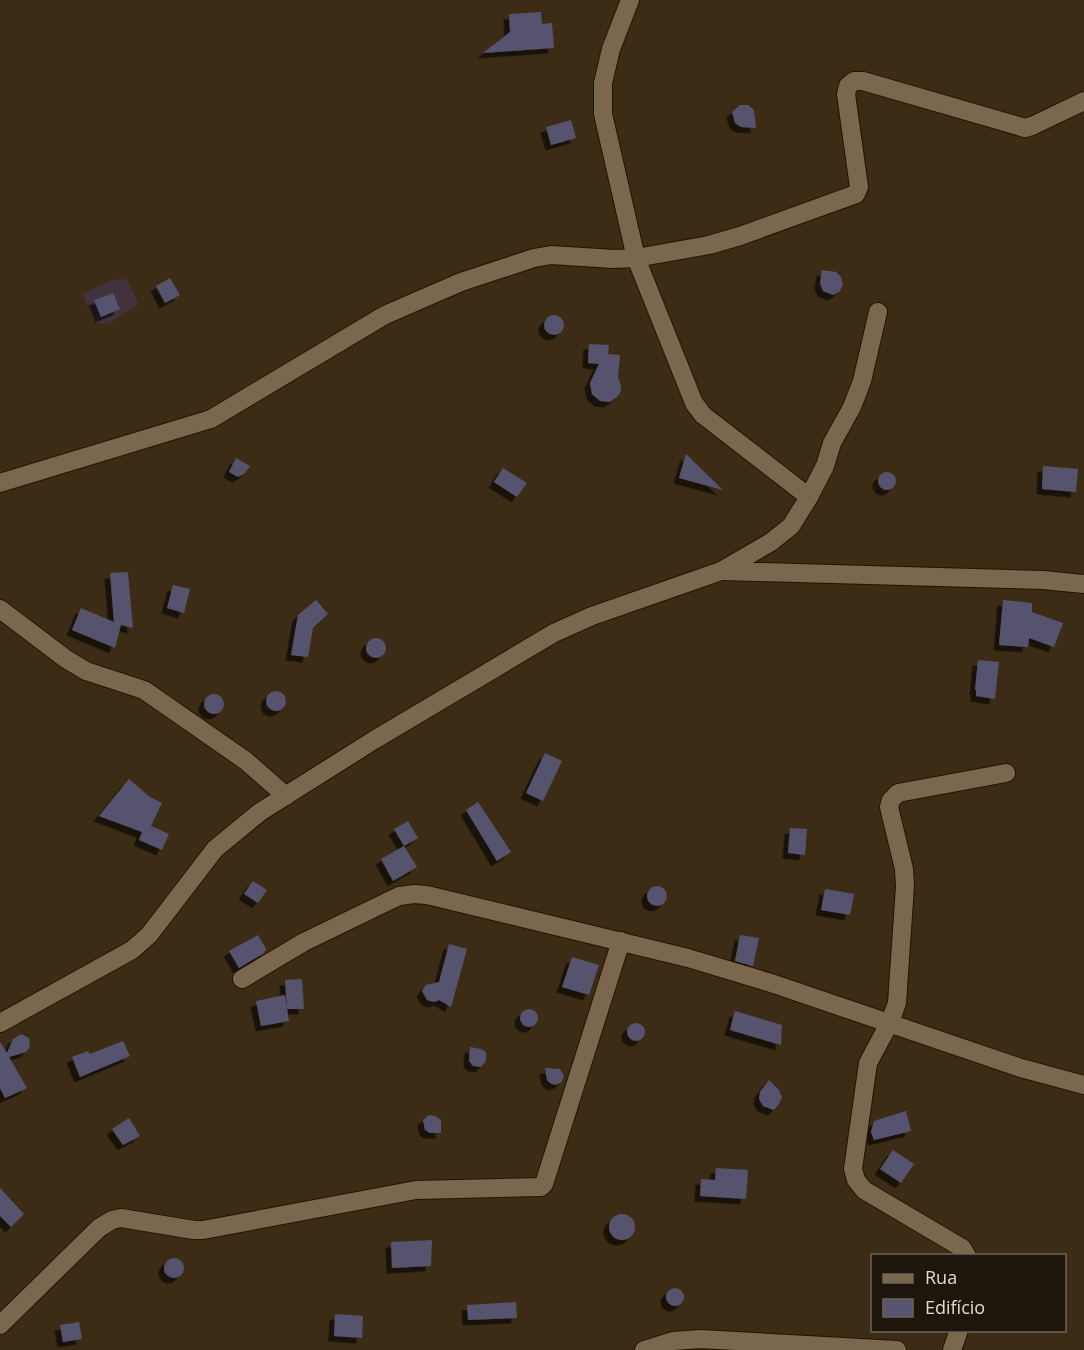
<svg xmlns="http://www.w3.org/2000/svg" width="1084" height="1350" font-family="'Open Sans',sans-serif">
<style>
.industrial{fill:#41323e}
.building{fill:#55536e;filter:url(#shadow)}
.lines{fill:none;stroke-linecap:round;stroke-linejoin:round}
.minor-casing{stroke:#231400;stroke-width:20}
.minor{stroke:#7a674e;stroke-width:18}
</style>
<defs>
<filter id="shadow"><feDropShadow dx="-5.5" dy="5.5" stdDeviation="0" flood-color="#0009"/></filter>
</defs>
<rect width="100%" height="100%" fill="#3d2c15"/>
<!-- industrial -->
<path class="industrial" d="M 127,279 L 138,304 L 108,324 L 96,323 L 82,294 L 111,280 Z"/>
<!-- building -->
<g class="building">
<path d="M 541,12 L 542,24 L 552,23 L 554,48 L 483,53 L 510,32 L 509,14 Z"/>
<path d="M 740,105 L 748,105 L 754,110 L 756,128 L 741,127 L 735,123 L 732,112 Z"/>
<path d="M 571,120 L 576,138 L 551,145 L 546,127 Z"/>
<path d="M 822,270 L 836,272 L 841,277 L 843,284 L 840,291 L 833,295 L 823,291 L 820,283 Z"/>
<path d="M 170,278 L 180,295 L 165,303 L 156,286 Z"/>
<path d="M 113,293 L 120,309 L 101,317 L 94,300 Z"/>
<circle cx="554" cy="325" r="10"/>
<path d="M 589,344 L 609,345 L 608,354 L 620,355 L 618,377 L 621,386 L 621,391 L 618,396 L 610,402 L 600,401 L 592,394 L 590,383 L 599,364 L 588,363 Z"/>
<path d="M 686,454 L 723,490 L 679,478 Z"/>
<path d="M 236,458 L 250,466 L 245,473 L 238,477 L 229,472 Z"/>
<path d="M 1043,466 L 1078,469 L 1076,492 L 1042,489 Z"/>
<path d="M 503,468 L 527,483 L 517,497 L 494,482 Z"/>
<circle cx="887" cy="481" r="9"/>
<path d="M 128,572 L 133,628 L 121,625 L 115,648 L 72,630 L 81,608 L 114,622 L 110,573 Z"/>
<path d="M 173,585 L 190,589 L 184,613 L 167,608 Z"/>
<path d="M 316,600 L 328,614 L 313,628 L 308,657 L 291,655 L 298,615 Z"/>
<path d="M 1003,600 L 1032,603 L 1032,612 L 1063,623 L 1054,647 L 1029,638 L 1028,647 L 999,645 Z"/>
<circle cx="376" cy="648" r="10"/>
<path d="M 978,660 L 999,662 L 995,699 L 976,696 L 976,690 L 975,690 Z"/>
<circle cx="276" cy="701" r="10"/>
<circle cx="214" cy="704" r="10"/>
<path d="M 545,753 L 562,761 L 543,801 L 526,793 Z"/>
<path d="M 129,779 L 150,797 L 162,803 L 151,826 L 169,834 L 162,850 L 139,840 L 142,832 L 99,816 Z"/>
<path d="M 478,802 L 511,852 L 497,861 L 466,810 Z"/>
<path d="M 408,821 L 418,838 L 404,846 L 394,829 Z"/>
<path d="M 790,828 L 807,829 L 805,855 L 788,853 Z"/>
<path d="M 404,846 L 417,867 L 393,881 L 381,859 Z"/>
<path d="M 253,881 L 267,890 L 258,903 L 244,894 Z"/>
<circle cx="657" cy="896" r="10"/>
<path d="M 825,889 L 854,894 L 850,915 L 821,910 Z"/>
<path d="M 258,935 L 266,949 L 264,953 L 239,968 L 229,951 Z"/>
<path d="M 740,935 L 759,938 L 753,966 L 735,961 Z"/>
<path d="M 449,944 L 467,949 L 451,1007 L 439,1000 L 434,1002 L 427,1000 L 422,991 L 426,985 L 439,982 Z"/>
<path d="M 572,957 L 599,965 L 589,995 L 562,987 Z"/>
<path d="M 302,979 L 304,1009 L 287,1009 L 289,1021 L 261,1026 L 256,1001 L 285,995 L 287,1009 L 285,980 Z"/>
<circle cx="529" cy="1018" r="9"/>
<path d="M 735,1011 L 782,1025 L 781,1045 L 730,1030 Z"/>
<circle cx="636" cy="1032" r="9"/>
<path d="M 21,1034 L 29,1038 L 30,1047 L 26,1052 L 9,1057 L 27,1088 L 5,1098 L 0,1088 L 0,1042 L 7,1053 L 13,1039 Z"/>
<path d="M 123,1041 L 130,1056 L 80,1077 L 72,1057 L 88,1051 L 90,1054 Z"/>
<path d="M 470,1047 L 481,1049 L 486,1052 L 486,1061 L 481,1067 L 473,1066 L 469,1061 Z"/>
<path d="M 545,1068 L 560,1069 L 564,1076 L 562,1082 L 555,1085 L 550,1083 L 547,1080 Z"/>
<path d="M 769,1080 L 779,1090 L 782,1097 L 779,1104 L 774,1110 L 763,1106 L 759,1099 L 760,1092 Z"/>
<path d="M 906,1111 L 911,1131 L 874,1140 L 871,1132 L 874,1121 Z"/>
<path d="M 429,1115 L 435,1116 L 441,1120 L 441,1133 L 430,1133 L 425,1130 L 423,1120 Z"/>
<path d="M 129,1118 L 140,1136 L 123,1145 L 112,1129 Z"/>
<path d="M 893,1150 L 914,1164 L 901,1183 L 880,1169 Z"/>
<path d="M 716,1168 L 748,1170 L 746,1199 L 700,1196 L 701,1179 L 715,1180 Z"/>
<path d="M 0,1188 L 24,1214 L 11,1227 L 0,1216 Z"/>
<circle cx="622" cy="1227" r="13"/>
<path d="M 432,1240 L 431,1266 L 392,1268 L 391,1242 Z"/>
<circle cx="174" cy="1268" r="10"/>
<circle cx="675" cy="1297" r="9"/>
<path d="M 516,1302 L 517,1318 L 468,1320 L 467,1305 Z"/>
<path d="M 335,1314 L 363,1316 L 362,1338 L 334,1336 Z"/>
<path d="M 79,1322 L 82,1339 L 63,1342 L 60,1325 Z"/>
</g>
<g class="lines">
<defs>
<g id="minor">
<path d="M 630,0 L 611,49 L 603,83 L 603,114 L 636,258 L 694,403 L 703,415 L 809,497"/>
<path d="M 0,483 L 211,419 L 385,315 L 461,282 L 534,258 L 551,255 L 614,259 L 636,258 L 709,245 L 740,236 L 856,194 L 859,187 L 846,94 L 848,86 L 854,81 L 863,81 L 1025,128 L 1032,126 L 1084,101"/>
<path d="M 723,571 L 1043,580 L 1084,584"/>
<path d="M 0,609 L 66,659 L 86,671 L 144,690 L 246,761 L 286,796"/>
<path d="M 242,979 L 304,942 L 399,896 L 414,894 L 427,895 L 688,958 L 771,983 L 1021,1068 L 1084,1085"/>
<path d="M 0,1023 L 132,950 L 149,935 L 215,849 L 260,812 L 374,740 L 554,633 L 592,616 L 721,571 L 771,542 L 791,526 L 809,497 L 825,466 L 832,443 L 852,407 L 862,381 L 878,312"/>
<path d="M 967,1256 L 962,1248 L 864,1190 L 856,1180 L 853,1169 L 868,1063 L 890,1022 L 897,1003 L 905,886 L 904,869 L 889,807 L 891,800 L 898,793 L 1006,773"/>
<path d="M 0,1325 L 99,1228 L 112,1220 L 121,1218 L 194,1230 L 203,1230 L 416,1190 L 541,1187 L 544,1184 L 621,941"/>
<path d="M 644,1350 L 673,1341 L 700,1339 L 897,1350"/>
<path d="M 952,1350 L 959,1330"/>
</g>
</defs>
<!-- minor casing -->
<use href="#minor" class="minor-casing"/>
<!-- minor -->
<use href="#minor" class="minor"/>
</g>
<!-- legend -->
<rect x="871" y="1254" width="195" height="78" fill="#1e160c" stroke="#6d6459" stroke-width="1.5"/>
<rect x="883" y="1274" width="30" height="9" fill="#7a674e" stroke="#6d6459" stroke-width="1.5"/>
<text x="925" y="1284" font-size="18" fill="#e4d9cc">Rua</text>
<rect x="883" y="1299" width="30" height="18" fill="#55536e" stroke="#6d6459" stroke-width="1.5"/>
<text x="925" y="1314" font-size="18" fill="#e4d9cc">Edifício</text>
</svg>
